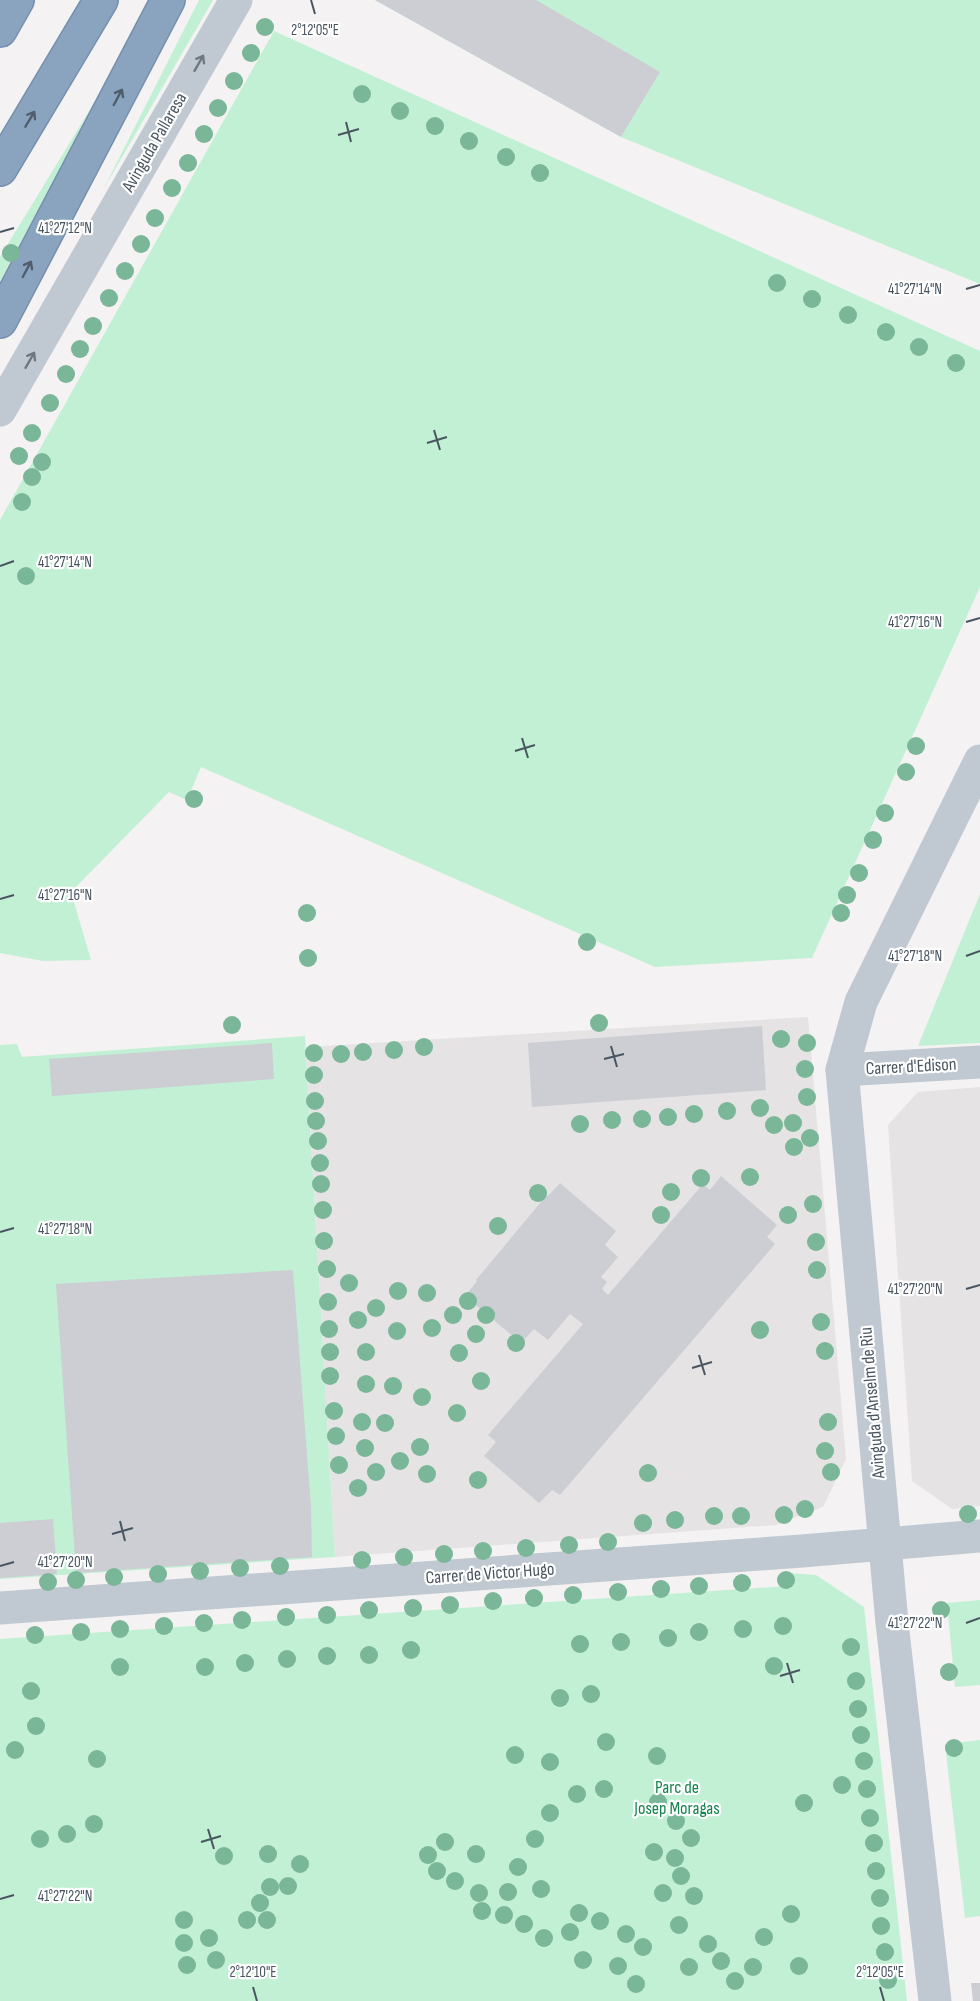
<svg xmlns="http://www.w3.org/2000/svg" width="980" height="2001" font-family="'Sofia Sans Condensed',sans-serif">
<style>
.education{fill:#e5e3e4}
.green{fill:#c2f0d4}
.building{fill:#ccced4}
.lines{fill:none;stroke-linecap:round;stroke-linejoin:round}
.highway-casing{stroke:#758fac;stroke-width:36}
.minor{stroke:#c0c9d1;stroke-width:33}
.highway{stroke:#8aa4c0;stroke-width:33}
.tree{fill:#7ab698}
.oneway{stroke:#6d7882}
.oneway2{stroke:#505d6a}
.ticks{fill:none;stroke:#495560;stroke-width:2}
.labels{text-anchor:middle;stroke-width:4.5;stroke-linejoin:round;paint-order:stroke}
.street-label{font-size:18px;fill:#495560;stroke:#fff}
.park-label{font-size:18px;fill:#17844f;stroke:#fff}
.ticks-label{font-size:15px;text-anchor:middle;fill:#495560;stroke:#fff;stroke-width:4.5;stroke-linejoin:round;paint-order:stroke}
</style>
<rect width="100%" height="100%" fill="#f4f2f2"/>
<!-- education -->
<g class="education">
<path d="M 808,1017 L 846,1459 L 823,1507 L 776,1525 L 335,1557 L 306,1047 Z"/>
<path d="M 980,1087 L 980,1506 L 952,1509 L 912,1481 L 888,1125 L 918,1092 Z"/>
</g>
<!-- green -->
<g class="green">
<path d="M 199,0 L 213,0 L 103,190 Z"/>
<path d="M 375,0 L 980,0 L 980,284 L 621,137 Z"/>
<path d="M 274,31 L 980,351 L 980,587 L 812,958 L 655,967 L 201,767 L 187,800 L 169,792 L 71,892 L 91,960 L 43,961 L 0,953 L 0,520 Z"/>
<path d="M 105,85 L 0,281 L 0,257 Z"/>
<path d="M 980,894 L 980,1043 L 918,1046 Z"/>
<path d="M 305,1036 L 335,1557 L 0,1579 L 0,1045 L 17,1044 L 22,1057 Z"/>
<path d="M 786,1573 L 816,1575 L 864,1607 L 907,2001 L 0,2001 L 0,1639 L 788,1586 Z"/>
<path d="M 980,1600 L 980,1685 L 955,1687 L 947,1603 Z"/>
<path d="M 980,1740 L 980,1916 L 965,1918 L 945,1744 Z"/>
</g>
<!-- building -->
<g class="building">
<path d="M 375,0 L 536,0 L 660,72 L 621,137 Z"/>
<path d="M 762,1026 L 766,1090 L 532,1107 L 528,1043 Z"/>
<path d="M 272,1043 L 274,1079 L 52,1096 L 49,1059 Z"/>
<path d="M 721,1176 L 777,1225 L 767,1237 L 775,1244 L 560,1495 L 552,1490 L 539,1503 L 484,1456 L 496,1442 L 488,1435 L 583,1324 L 570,1314 L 548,1340 L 534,1329 L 521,1343 L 465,1296 L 477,1281 L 476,1280 L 546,1196 L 548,1196 L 560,1183 L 616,1231 L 605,1245 L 618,1257 L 601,1277 L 607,1282 L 602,1289 L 608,1295 L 703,1184 L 710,1190 Z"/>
<path d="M 293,1270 L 311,1507 L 312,1557 L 76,1573 L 56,1284 Z"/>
<path d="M 53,1519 L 57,1574 L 0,1578 L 0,1523 Z"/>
<path d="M 971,1983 L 980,1983 L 980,2001 L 973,2001 Z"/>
</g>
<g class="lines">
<defs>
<g id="highway">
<path d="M 0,30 L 17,0"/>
<path d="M 0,169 L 101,0"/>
<path d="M 0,321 L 168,0"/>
</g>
</defs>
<!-- highway casing -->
<use href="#highway" class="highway-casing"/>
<!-- minor -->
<g class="minor">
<path d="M 0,410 L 236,0"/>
<path d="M 842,1070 L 980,1062"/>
<path d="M 0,1608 L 802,1551 L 980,1536"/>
<path d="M 935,2001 L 892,1623 L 842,1070 L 861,1002 L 980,761"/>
</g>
<!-- highway -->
<use href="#highway" class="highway"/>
</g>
<!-- trees -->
<g class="tree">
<circle cx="265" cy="27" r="9"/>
<circle cx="251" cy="53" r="9"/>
<circle cx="234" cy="81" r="9"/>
<circle cx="362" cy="94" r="9"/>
<circle cx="218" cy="108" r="9"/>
<circle cx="400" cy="111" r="9"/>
<circle cx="435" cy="126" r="9"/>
<circle cx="204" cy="134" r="9"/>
<circle cx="469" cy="141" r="9"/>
<circle cx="506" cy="157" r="9"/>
<circle cx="188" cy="163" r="9"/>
<circle cx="540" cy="173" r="9"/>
<circle cx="172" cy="188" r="9"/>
<circle cx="155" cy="218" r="9"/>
<circle cx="141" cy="244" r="9"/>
<circle cx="11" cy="253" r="9"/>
<circle cx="125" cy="271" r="9"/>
<circle cx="777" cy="283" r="9"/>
<circle cx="109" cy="298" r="9"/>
<circle cx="812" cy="299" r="9"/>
<circle cx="848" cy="315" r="9"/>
<circle cx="93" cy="326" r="9"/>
<circle cx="886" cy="332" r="9"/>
<circle cx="919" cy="347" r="9"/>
<circle cx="80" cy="349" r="9"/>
<circle cx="956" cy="363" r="9"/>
<circle cx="66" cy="374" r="9"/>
<circle cx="50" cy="403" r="9"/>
<circle cx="32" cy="433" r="9"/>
<circle cx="19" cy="456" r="9"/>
<circle cx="42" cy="462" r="9"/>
<circle cx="32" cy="477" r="9"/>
<circle cx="22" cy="502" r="9"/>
<circle cx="26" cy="576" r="9"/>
<circle cx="916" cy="746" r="9"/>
<circle cx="906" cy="772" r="9"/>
<circle cx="194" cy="799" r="9"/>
<circle cx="885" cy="813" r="9"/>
<circle cx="873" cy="840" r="9"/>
<circle cx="859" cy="873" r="9"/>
<circle cx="847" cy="895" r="9"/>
<circle cx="307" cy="913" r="9"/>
<circle cx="841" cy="913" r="9"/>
<circle cx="587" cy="942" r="9"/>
<circle cx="308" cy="958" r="9"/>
<circle cx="599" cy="1023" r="9"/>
<circle cx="232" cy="1025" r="9"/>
<circle cx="781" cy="1039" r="9"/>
<circle cx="807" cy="1043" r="9"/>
<circle cx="424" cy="1047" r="9"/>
<circle cx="394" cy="1050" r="9"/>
<circle cx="363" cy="1052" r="9"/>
<circle cx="314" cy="1053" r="9"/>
<circle cx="341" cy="1054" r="9"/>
<circle cx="805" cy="1069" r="9"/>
<circle cx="314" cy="1075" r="9"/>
<circle cx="807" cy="1097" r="9"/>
<circle cx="315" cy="1101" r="9"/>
<circle cx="760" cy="1108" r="9"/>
<circle cx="727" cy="1111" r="9"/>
<circle cx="694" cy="1114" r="9"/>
<circle cx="668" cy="1117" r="9"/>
<circle cx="642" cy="1119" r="9"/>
<circle cx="612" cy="1120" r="9"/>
<circle cx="316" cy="1121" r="9"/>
<circle cx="793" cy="1123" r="9"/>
<circle cx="580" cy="1124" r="9"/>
<circle cx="774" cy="1125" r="9"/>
<circle cx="810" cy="1138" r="9"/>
<circle cx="318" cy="1141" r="9"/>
<circle cx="794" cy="1147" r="9"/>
<circle cx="320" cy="1163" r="9"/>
<circle cx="750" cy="1177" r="9"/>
<circle cx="701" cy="1178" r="9"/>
<circle cx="321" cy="1184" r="9"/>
<circle cx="671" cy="1192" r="9"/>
<circle cx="538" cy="1193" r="9"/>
<circle cx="813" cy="1204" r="9"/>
<circle cx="323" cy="1210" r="9"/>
<circle cx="661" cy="1215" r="9"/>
<circle cx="788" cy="1215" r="9"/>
<circle cx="498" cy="1226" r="9"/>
<circle cx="324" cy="1241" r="9"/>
<circle cx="816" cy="1242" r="9"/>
<circle cx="327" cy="1269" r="9"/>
<circle cx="817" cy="1270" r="9"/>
<circle cx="349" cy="1283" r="9"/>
<circle cx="398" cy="1291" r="9"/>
<circle cx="427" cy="1293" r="9"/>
<circle cx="468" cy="1301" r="9"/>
<circle cx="328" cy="1302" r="9"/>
<circle cx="376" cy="1308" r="9"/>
<circle cx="453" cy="1315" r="9"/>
<circle cx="486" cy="1315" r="9"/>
<circle cx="358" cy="1320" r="9"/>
<circle cx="821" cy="1322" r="9"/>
<circle cx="432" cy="1328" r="9"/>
<circle cx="329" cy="1329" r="9"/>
<circle cx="760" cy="1330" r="9"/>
<circle cx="397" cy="1331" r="9"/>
<circle cx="476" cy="1334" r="9"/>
<circle cx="516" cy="1343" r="9"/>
<circle cx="825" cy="1351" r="9"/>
<circle cx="330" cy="1352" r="9"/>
<circle cx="366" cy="1352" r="9"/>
<circle cx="459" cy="1353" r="9"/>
<circle cx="330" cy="1376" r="9"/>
<circle cx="481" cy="1381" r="9"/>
<circle cx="366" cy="1384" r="9"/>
<circle cx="393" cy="1386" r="9"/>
<circle cx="422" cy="1397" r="9"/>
<circle cx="334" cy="1411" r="9"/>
<circle cx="457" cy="1413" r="9"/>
<circle cx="362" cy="1422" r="9"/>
<circle cx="828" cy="1422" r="9"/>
<circle cx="385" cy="1423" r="9"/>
<circle cx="336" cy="1436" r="9"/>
<circle cx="420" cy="1447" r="9"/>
<circle cx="365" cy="1448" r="9"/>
<circle cx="825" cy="1451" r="9"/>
<circle cx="400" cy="1461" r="9"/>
<circle cx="339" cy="1465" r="9"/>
<circle cx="376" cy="1472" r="9"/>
<circle cx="831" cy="1472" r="9"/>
<circle cx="648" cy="1473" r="9"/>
<circle cx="427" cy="1474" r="9"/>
<circle cx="478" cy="1480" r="9"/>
<circle cx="358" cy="1488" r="9"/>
<circle cx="805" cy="1509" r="9"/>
<circle cx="968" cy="1514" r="9"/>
<circle cx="784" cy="1515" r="9"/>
<circle cx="714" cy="1516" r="9"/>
<circle cx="741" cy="1516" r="9"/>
<circle cx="675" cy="1520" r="9"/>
<circle cx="643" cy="1523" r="9"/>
<circle cx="608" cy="1542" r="9"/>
<circle cx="569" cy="1545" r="9"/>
<circle cx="526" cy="1548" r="9"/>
<circle cx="483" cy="1551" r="9"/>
<circle cx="444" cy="1554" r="9"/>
<circle cx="404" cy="1557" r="9"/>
<circle cx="362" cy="1560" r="9"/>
<circle cx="280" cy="1566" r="9"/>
<circle cx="240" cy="1568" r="9"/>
<circle cx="200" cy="1571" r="9"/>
<circle cx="158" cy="1574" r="9"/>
<circle cx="114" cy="1577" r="9"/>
<circle cx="76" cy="1580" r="9"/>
<circle cx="786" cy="1580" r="9"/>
<circle cx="48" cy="1582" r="9"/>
<circle cx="742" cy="1583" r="9"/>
<circle cx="699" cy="1586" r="9"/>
<circle cx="661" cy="1589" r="9"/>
<circle cx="618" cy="1592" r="9"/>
<circle cx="573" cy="1595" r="9"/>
<circle cx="534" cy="1598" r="9"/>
<circle cx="493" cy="1601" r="9"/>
<circle cx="450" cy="1605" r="9"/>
<circle cx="413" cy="1608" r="9"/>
<circle cx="369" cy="1610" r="9"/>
<circle cx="941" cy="1610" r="9"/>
<circle cx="327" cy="1615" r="9"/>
<circle cx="286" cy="1617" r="9"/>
<circle cx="242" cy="1620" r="9"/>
<circle cx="204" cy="1623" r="9"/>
<circle cx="164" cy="1626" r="9"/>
<circle cx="783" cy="1626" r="9"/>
<circle cx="120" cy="1629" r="9"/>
<circle cx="743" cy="1629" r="9"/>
<circle cx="81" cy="1632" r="9"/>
<circle cx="699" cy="1632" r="9"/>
<circle cx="35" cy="1635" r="9"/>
<circle cx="668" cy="1638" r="9"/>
<circle cx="621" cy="1642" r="9"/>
<circle cx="580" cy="1644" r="9"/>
<circle cx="851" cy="1647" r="9"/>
<circle cx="411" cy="1650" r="9"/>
<circle cx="369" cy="1655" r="9"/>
<circle cx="327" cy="1656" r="9"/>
<circle cx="287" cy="1659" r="9"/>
<circle cx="245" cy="1663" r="9"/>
<circle cx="774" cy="1666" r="9"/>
<circle cx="120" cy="1667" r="9"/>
<circle cx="205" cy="1667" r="9"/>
<circle cx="949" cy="1672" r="9"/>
<circle cx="856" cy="1681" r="9"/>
<circle cx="31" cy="1691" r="9"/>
<circle cx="591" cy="1694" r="9"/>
<circle cx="560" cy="1698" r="9"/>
<circle cx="858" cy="1709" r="9"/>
<circle cx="36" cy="1726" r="9"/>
<circle cx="861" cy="1735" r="9"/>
<circle cx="606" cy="1742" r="9"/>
<circle cx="954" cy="1748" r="9"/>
<circle cx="15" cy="1750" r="9"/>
<circle cx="515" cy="1755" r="9"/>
<circle cx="657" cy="1756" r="9"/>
<circle cx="97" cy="1759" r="9"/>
<circle cx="864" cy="1761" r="9"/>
<circle cx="550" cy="1762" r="9"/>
<circle cx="842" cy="1785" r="9"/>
<circle cx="604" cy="1789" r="9"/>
<circle cx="867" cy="1789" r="9"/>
<circle cx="577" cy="1794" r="9"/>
<circle cx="658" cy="1802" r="9"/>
<circle cx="804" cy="1803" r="9"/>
<circle cx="550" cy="1813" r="9"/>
<circle cx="870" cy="1818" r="9"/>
<circle cx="676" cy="1821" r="9"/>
<circle cx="94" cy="1824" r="9"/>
<circle cx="67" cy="1834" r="9"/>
<circle cx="691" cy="1838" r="9"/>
<circle cx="40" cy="1839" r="9"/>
<circle cx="535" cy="1839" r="9"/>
<circle cx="445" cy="1842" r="9"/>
<circle cx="874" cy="1843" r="9"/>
<circle cx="654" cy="1852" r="9"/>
<circle cx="268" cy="1854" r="9"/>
<circle cx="476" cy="1854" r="9"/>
<circle cx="428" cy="1855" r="9"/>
<circle cx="224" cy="1856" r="9"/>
<circle cx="675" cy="1858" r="9"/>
<circle cx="300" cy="1864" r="9"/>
<circle cx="518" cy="1867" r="9"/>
<circle cx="437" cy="1871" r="9"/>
<circle cx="876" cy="1871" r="9"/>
<circle cx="681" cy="1876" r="9"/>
<circle cx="455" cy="1881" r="9"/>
<circle cx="288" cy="1886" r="9"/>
<circle cx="270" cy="1887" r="9"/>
<circle cx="541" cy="1889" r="9"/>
<circle cx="508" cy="1892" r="9"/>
<circle cx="479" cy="1893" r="9"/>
<circle cx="663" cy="1893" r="9"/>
<circle cx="694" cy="1896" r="9"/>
<circle cx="880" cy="1898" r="9"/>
<circle cx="260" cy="1903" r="9"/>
<circle cx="482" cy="1911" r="9"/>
<circle cx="579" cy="1913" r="9"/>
<circle cx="791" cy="1914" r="9"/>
<circle cx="504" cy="1915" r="9"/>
<circle cx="184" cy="1920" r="9"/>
<circle cx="247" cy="1920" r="9"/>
<circle cx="267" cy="1920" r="9"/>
<circle cx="600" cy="1921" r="9"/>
<circle cx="524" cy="1924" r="9"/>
<circle cx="679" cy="1925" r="9"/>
<circle cx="881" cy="1926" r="9"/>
<circle cx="570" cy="1932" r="9"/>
<circle cx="626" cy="1934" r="9"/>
<circle cx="764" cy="1937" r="9"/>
<circle cx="209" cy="1938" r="9"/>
<circle cx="544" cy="1938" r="9"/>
<circle cx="184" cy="1943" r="9"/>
<circle cx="708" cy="1944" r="9"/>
<circle cx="643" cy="1947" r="9"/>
<circle cx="885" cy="1952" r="9"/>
<circle cx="216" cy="1960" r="9"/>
<circle cx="583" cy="1960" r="9"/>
<circle cx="721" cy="1961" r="9"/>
<circle cx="187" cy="1965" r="9"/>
<circle cx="618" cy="1966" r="9"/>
<circle cx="799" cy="1966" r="9"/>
<circle cx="689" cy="1967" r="9"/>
<circle cx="753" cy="1967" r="9"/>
<circle cx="888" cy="1980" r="9"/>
<circle cx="735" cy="1981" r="9"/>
<circle cx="636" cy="1984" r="9"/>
</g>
<!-- one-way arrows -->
<defs><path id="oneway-shaft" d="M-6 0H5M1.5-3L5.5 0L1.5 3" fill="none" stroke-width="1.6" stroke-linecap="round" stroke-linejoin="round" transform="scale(1.5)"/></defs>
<g class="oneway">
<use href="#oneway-shaft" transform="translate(199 63) rotate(-60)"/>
<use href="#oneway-shaft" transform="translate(30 360) rotate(-60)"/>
</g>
<g class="oneway2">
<use href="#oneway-shaft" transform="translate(118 97) rotate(-62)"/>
<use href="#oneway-shaft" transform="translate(30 119) rotate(-59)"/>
<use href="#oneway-shaft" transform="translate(27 269) rotate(-62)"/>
</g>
<!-- ticks -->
<path class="ticks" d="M 311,0 L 315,14M 346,122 L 351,142M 338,135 L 359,129M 0,232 L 14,228M 966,289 L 980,285M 434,430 L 440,450M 427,443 L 447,437M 0,566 L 14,561M 966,622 L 980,618M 522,738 L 528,758M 515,751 L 535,745M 0,899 L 14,895M 966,956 L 980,951M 611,1046 L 617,1067M 604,1059 L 624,1054M 0,1232 L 14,1228M 966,1289 L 980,1285M 699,1355 L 705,1375M 692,1368 L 712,1362M 120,1521 L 125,1541M 112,1534 L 133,1528M 0,1566 L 14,1562M 966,1623 L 980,1618M 787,1663 L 793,1683M 780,1676 L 800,1670M 208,1829 L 214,1849M 201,1842 L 221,1836M 0,1899 L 14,1895M 253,1987 L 257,2001M 880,1987 L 884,2001"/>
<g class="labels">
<!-- street labels -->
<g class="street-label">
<text transform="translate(154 142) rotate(-60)" y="6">Avinguda Pallaresa</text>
<text transform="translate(911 1066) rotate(-3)" y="6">Carrer d'Edison</text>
<text transform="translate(872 1403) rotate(-95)" y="6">Avinguda d'Anselm de Riu</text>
<text transform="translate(490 1573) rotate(-4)" y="6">Carrer de Victor Hugo</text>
</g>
<!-- park labels -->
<g class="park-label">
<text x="677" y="1793">Parc de<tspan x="677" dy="21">Josep Moragas</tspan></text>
</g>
</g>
<g class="ticks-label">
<text x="315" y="35">2°12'05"E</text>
<text x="65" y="233">41°27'12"N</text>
<text x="915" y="294">41°27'14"N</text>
<text x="65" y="567">41°27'14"N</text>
<text x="915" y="627">41°27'16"N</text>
<text x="65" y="900">41°27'16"N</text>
<text x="915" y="961">41°27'18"N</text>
<text x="65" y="1234">41°27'18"N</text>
<text x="915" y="1294">41°27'20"N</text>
<text x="65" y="1567">41°27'20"N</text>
<text x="915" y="1628">41°27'22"N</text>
<text x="65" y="1901">41°27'22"N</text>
<text x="253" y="1977">2°12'10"E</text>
<text x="880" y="1977">2°12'05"E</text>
</g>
</svg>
